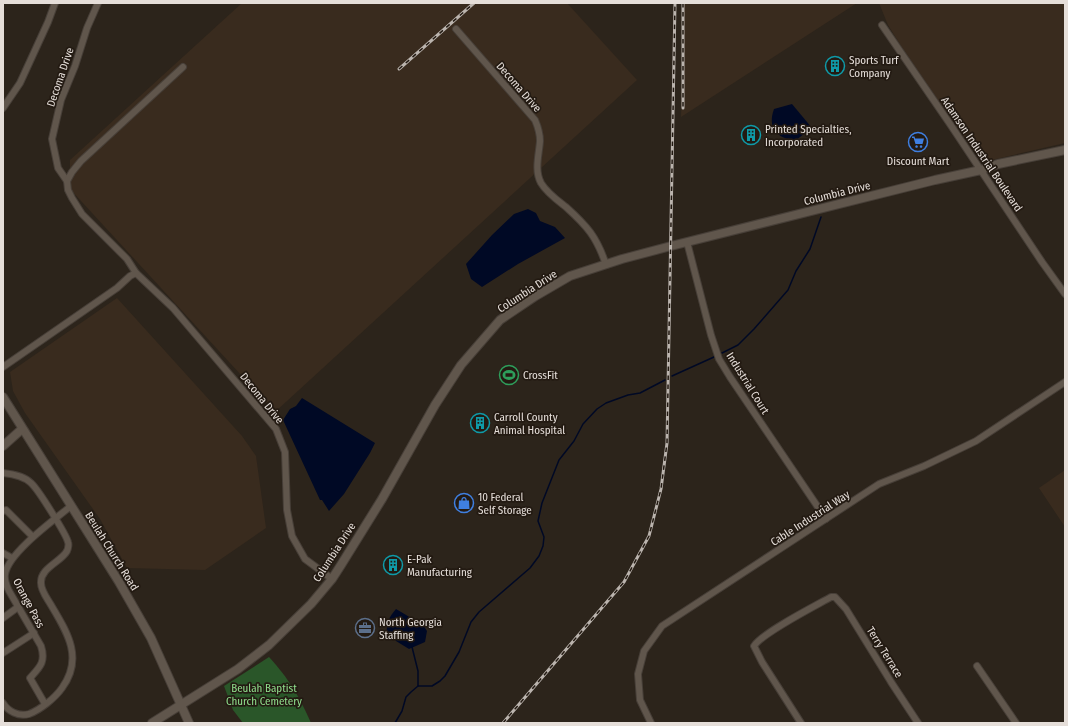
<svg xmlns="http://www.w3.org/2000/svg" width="1068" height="726" font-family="'Fira Sans Condensed',sans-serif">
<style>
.built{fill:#392b1e}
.green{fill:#2a5629}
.water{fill:#000925}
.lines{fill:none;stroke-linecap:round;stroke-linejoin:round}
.stream{stroke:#000925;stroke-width:1.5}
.street-casing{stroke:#473f38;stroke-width:8}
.secondary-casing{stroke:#473f38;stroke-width:10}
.street{stroke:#60564c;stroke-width:6}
.secondary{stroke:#60564c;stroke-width:8}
.rail-casing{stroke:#bbb4ae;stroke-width:3}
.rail{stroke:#231a12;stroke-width:1.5;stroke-dasharray:4.5;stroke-linecap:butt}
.labels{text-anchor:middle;stroke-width:3.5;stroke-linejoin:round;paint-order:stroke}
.poi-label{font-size:11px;fill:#e5ded9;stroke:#231a12;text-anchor:start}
.street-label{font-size:11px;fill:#e5ded9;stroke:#231a12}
.park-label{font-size:11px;fill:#90de8d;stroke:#231a12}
</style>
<rect width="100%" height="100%" fill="#2c241b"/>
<!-- built -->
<g class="built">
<path d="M 242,3 L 567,3 L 637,80 L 275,412 L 70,189 L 70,160 Z"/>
<path d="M 684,3 L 857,3 L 681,117 Z"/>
<path d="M 879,3 L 1065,3 L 1065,143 L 983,162 L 976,155 L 901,46 L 888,25 Z"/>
<path d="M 117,298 L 242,436 L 256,456 L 266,528 L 205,570 L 127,568 L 100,519 L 25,413 L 13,391 L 10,372 Z"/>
<path d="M 1065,470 L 1065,527 L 1039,488 Z"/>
</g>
<!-- green -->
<path class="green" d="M 269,657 C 289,679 299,696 311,723 L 243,723 L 233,710 L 224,686 Z"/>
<!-- water -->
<g class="water">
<path d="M 792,104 L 812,128 L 796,140 C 777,139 767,128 774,109 Z"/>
<path d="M 528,209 L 536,213 L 540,221 L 555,227 L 565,238 L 518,264 L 482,287 L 471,279 L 466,264 L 492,235 L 514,214 Z"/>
<path d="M 302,398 L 375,443 L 370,453 L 344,494 L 329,511 L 322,500 L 320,500 L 283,420 L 290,409 L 296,406 Z"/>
<path d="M 396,609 L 423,625 L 427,631 L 425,642 L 409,649 L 396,641 L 387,633 C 386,623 389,617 396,609 Z"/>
</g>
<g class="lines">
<!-- stream -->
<g class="stream">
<path d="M 722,353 L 738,345 L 754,329 L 788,290 L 796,271 L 810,249 L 821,217"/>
<path d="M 672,376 L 714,357"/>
<path d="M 412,647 L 418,671 L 418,686"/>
<path d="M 395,723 L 402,711 L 406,697 L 411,692 L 418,686 L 432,686 L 440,681 L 445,676 L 459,652 L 471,622 L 479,612 L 530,568 L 539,556 L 543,546 L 544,537 L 538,521 L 542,503 L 559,460 L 574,441 L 583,424 L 597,409 L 606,403 L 628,395 L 640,393 L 665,380"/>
</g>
<defs>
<g id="street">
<path d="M 882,25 L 950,124 L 1042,262 L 1065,294"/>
<path d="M 456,29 L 535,120 C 538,127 540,133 540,141 C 539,155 534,170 541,183 C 547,193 557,200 566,207 C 587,226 597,237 606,265"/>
<path d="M 3,108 L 20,83 L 48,22 L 55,3"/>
<path d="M 67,181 L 58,168 L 52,139 L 61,100 L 75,66 L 87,28 L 98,3"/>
<path d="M 687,242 L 711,335 L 719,359 L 730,377 L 826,519"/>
<path d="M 136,273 L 173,308 L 276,429 L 285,452 L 287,510 L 292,536 L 305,559 L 332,579"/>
<path d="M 3,367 L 117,288 L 130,276 L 136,273 L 127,259 L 82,214 L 72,198 L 68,190 L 67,181 L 72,172 L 81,161 L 183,67"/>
<path d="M 3,473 C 13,474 24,476 31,483 C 38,489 66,534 68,542 C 69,544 68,549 67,551 C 61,562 40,568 41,583 C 41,591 47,598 51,605 C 67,632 84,658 62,688 C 55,698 40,710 29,714 C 18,717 8,711 3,703"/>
<path d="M 3,511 L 6,510 L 33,537"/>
<path d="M 3,553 L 12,558"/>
<path d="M 3,618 L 18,607"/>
<path d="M 3,653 L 34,633"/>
<path d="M 977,666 L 1016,723"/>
<path d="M 45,704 L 30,678 C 40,667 46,662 41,646 L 9,591 C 6,585 4,580 5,574 C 9,552 54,520 71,506"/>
<path d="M 651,723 L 640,700 L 638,674 L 644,651 L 662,626 L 879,484 L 924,466 L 976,441 L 1065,382"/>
<path d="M 801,723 L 762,662 L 754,646 C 762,633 815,606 831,597 L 835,597 L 846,609 L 891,682 L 918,723"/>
</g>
<g id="secondary">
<path d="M 3,397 L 119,582 L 151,638 L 189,723"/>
<path d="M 3,446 L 22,429"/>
<path d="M 152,723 L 238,669 L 269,645 L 311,604 L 332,579 L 341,565 L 382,499 L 435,405 L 461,365 L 500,320 L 534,297 L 570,276 L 622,259 L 671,246 L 935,180 L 981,170 L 998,164 L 1065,150"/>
</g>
</defs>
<!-- street casing -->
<use href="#street" class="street-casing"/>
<!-- secondary casing -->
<use href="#secondary" class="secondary-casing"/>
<!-- street -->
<use href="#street" class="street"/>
<!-- secondary -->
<use href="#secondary" class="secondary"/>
<defs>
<g id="rail">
<path d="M 683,3 L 683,108"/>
<path d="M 399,69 L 474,3"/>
<path d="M 503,723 L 624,582 L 649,536 L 661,489 L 667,443 L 675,3"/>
</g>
</defs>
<!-- rail casing -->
<use href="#rail" class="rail-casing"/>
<!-- rail -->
<use href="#rail" class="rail"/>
</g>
<!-- icons -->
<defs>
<symbol id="building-ring" viewBox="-11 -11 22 22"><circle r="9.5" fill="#231a12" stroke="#0f9aa8" stroke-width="1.5"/><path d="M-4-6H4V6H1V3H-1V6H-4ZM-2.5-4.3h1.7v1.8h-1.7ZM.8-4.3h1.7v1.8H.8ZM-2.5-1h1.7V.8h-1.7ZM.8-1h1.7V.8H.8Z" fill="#0f9aa8"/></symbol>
<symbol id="supermarket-ring" viewBox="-11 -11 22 22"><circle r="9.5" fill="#231a12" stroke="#3f7fe0" stroke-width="1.5"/><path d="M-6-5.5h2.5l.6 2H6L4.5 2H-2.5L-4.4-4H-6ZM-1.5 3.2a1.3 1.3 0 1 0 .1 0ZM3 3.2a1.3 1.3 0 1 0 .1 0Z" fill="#3f7fe0"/></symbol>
<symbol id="stadium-ring" viewBox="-11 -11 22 22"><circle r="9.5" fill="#231a12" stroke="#2e9e5b" stroke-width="1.5"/><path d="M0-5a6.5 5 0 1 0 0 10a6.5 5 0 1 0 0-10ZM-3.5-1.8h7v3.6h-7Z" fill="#2e9e5b"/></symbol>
<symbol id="shop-ring" viewBox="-11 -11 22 22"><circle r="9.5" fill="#231a12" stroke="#3f7fe0" stroke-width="1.5"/><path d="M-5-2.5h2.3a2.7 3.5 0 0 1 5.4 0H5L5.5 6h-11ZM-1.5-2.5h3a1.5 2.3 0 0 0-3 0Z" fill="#3f7fe0"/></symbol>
<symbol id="office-ring" viewBox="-11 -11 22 22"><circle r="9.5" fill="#231a12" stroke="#5c6f8a" stroke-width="1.5"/><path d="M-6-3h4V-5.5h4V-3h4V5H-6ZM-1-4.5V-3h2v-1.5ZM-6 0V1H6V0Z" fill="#5c6f8a"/></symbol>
</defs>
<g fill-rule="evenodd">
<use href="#building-ring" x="824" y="55" width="22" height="22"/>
<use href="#building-ring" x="740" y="124" width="22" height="22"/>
<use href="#supermarket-ring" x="907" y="131" width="22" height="22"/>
<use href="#stadium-ring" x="498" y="364" width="22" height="22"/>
<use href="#building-ring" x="469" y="412" width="22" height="22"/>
<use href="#shop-ring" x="453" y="492" width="22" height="22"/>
<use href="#building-ring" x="382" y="554" width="22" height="22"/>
<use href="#office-ring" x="354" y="617" width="22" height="22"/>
</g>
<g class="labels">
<!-- poi labels -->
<g class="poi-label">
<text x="849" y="64">Sports Turf<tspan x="849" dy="13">Company</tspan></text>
<text x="765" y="133">Printed Specialties,<tspan x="765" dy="13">Incorporated</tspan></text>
<text x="918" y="165" text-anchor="middle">Discount Mart</text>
<text x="523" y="379">CrossFit</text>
<text x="494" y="421">Carroll County<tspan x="494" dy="13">Animal Hospital</tspan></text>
<text x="478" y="501">10 Federal<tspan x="478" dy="13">Self Storage</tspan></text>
<text x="407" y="563">E-Pak<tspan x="407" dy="13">Manufacturing</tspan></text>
<text x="379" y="626">North Georgia<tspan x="379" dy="13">Staffing</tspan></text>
</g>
<!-- street labels -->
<g class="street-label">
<text transform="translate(60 77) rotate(-71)" y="4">Decoma Drive</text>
<text transform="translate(519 87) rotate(49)" y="4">Decoma Drive</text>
<text transform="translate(982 154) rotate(56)" y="4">Adamson Industrial Boulevard</text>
<text transform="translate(837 193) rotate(-14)" y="4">Columbia Drive</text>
<text transform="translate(527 291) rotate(-33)" y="4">Columbia Drive</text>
<text transform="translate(748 383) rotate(58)" y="4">Industrial Court</text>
<text transform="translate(262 398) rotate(51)" y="4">Decoma Drive</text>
<text transform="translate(810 518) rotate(-33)" y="4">Cable Industrial Way</text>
<text transform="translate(112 551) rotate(58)" y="4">Beulah Church Road</text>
<text transform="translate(334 552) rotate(-57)" y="4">Columbia Drive</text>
<text transform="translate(29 603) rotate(62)" y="4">Orange Pass</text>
<text transform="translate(885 652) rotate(58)" y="4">Terry Terrace</text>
</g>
<!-- park labels -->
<g class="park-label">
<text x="264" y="692">Beulah Baptist<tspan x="264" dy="13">Church Cemetery</tspan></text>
</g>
</g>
<!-- border -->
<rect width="1068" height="726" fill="none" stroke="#e5ded9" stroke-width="8"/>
</svg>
